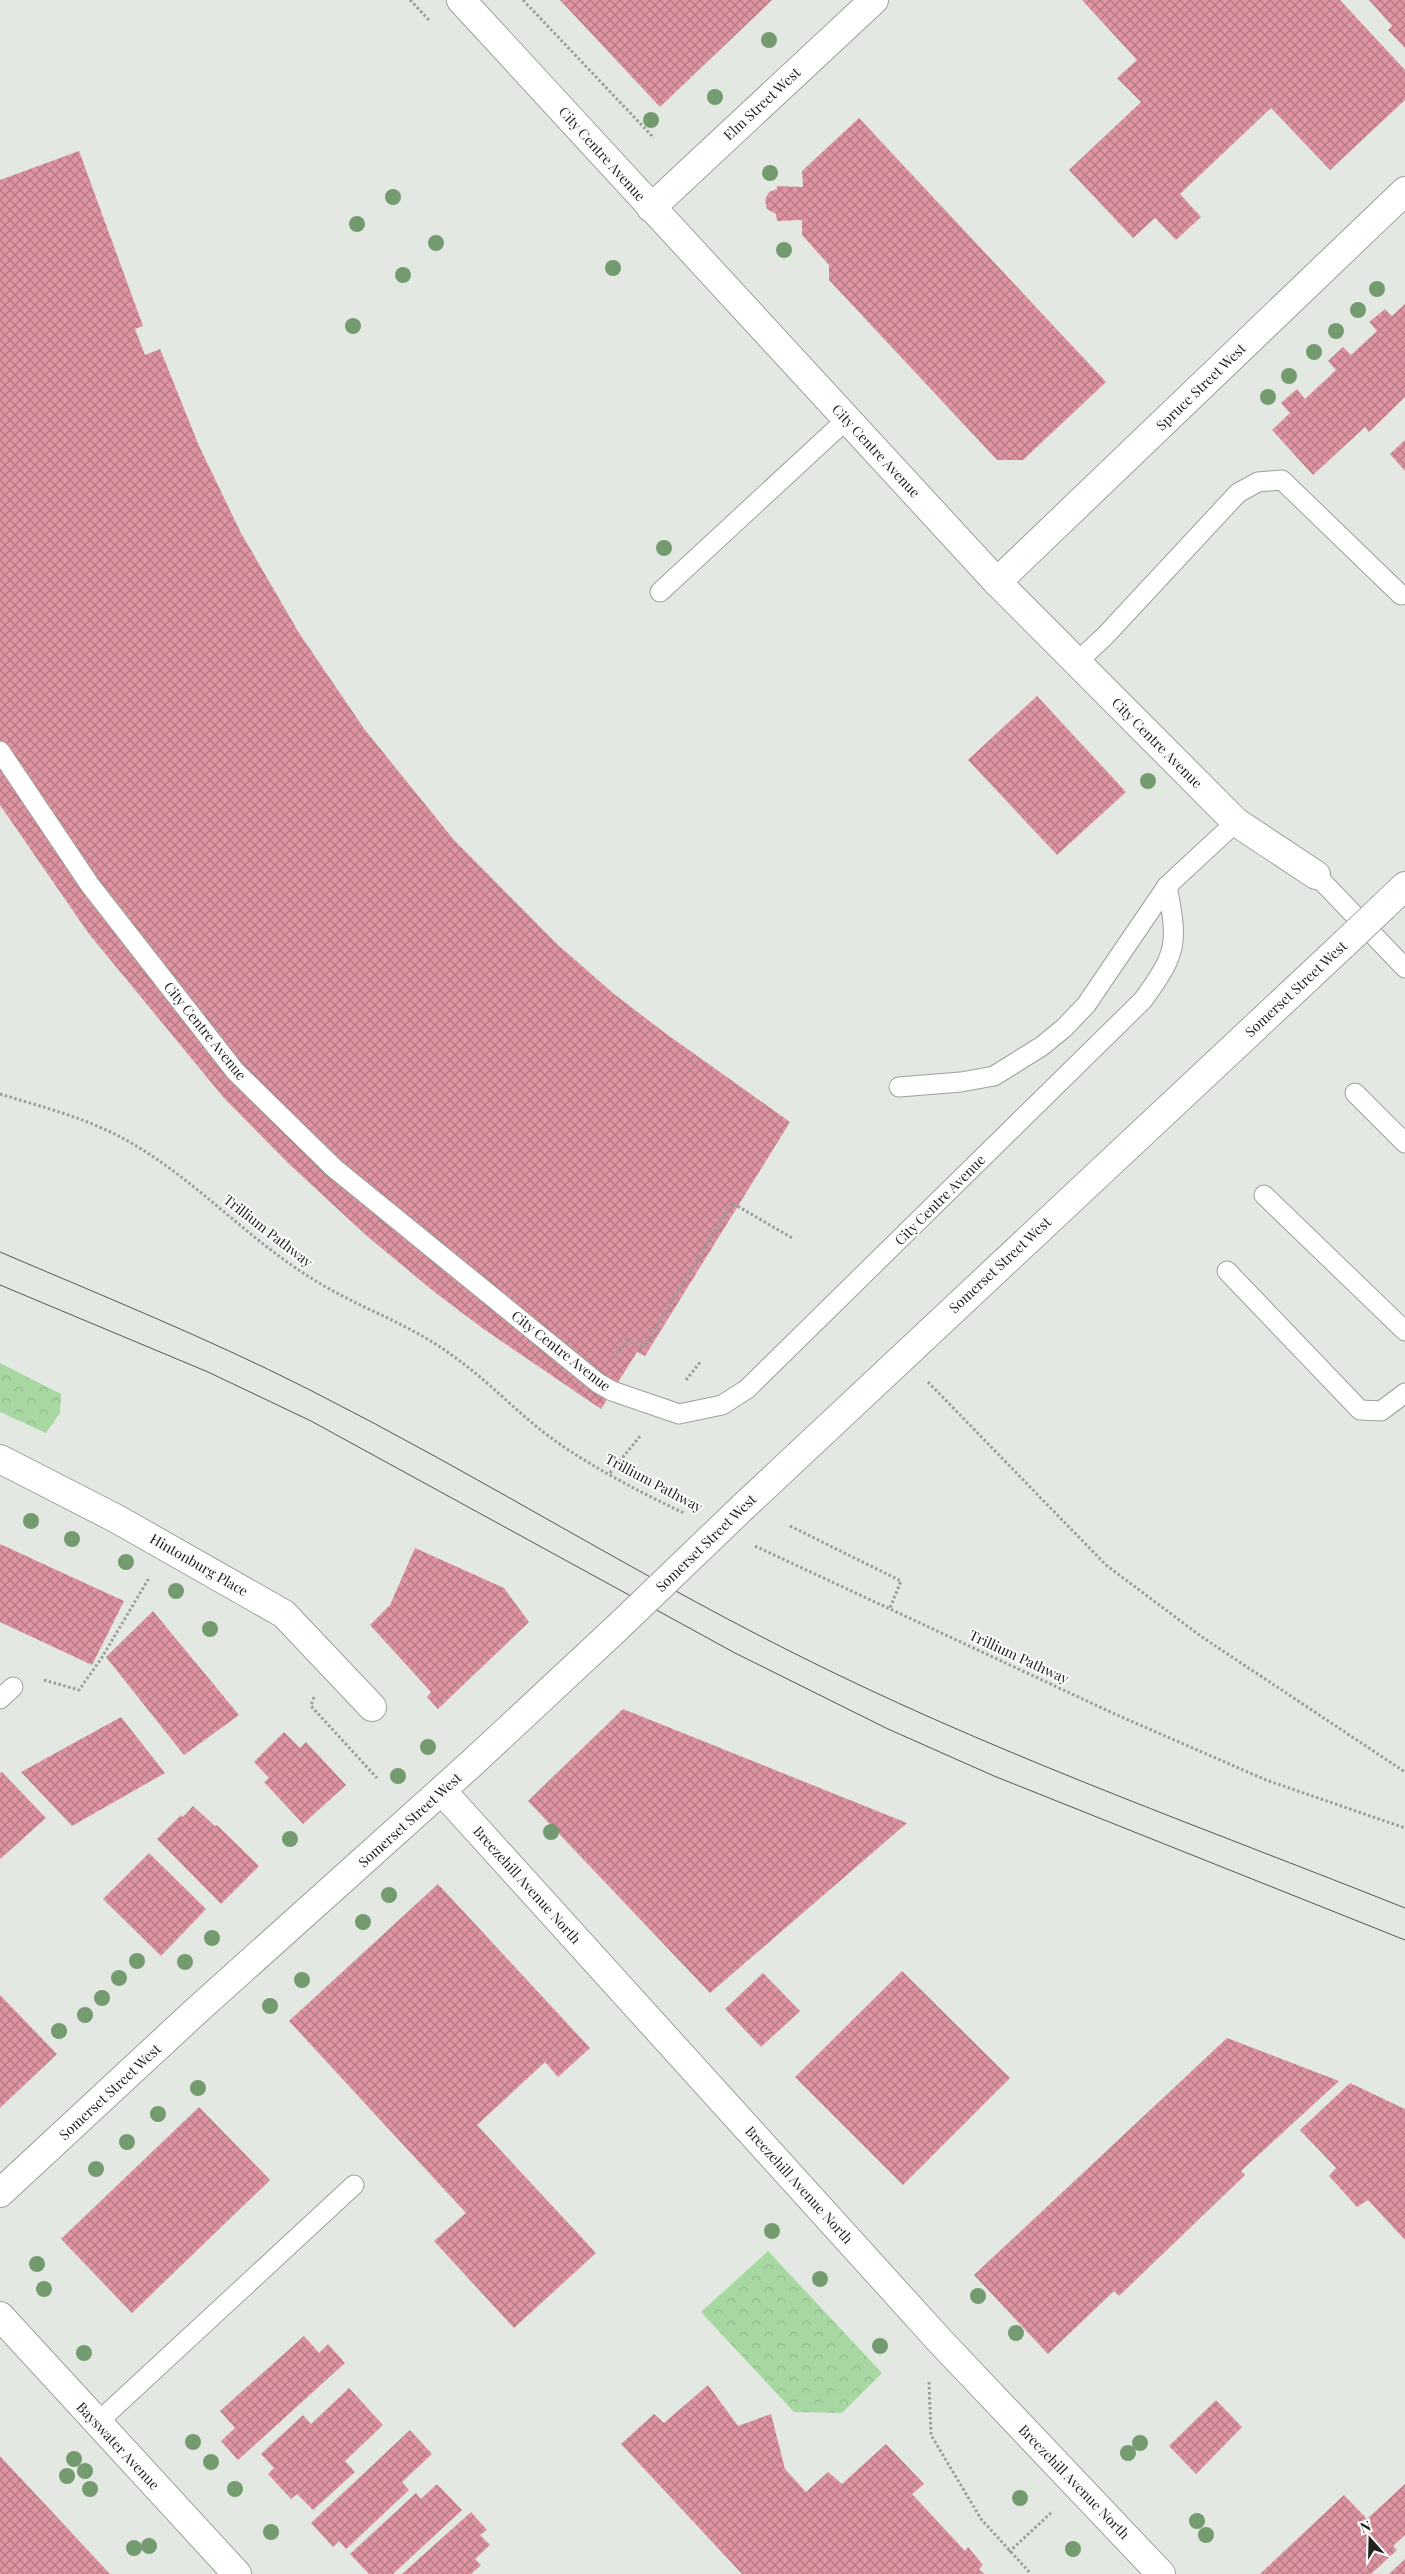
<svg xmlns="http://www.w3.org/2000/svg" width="1405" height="2574" font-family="'Playfair Display',serif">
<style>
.forest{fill:url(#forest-crowns)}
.building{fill:url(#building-cross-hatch)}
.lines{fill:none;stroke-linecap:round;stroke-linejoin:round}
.service-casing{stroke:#9ca19b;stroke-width:21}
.minor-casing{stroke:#9ca19b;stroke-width:30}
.tertiary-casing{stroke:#9ca19b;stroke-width:30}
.secondary-casing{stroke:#9ca19b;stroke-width:30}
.path{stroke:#9a9e99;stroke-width:3;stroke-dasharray:2.5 2.5;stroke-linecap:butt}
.service{stroke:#fff;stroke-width:19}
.minor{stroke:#fff;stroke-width:28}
.tertiary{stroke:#fff;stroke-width:28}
.secondary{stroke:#fff;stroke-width:28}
.tram{stroke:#545753;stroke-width:1}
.service-bridge-casing{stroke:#9ca19b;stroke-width:21;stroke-linecap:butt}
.secondary-bridge-casing{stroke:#9ca19b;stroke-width:30;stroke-linecap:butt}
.service-bridge{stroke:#fff;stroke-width:19}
.secondary-bridge{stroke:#fff;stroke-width:28}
.tree{fill:#749a70}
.labels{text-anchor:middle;stroke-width:4;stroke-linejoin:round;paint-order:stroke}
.street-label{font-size:14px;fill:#202220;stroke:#fff}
</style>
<defs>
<pattern id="forest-crowns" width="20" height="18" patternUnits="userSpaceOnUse" patternTransform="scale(1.25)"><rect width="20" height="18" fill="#a8d8a2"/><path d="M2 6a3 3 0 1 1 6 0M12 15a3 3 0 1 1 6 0" fill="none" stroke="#90b98b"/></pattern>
<pattern id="building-cross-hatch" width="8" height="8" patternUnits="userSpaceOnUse" patternTransform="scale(1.25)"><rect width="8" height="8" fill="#de94a1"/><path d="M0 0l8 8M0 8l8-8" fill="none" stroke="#b47883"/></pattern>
</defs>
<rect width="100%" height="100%" fill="#e3e9e2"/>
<!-- forest -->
<g class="forest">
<path d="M 0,1363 L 61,1394 L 60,1413 L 46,1433 L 0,1412 Z"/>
<path d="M 768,2251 L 882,2373 L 842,2413 L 794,2412 L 701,2312 Z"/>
</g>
<!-- building -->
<g class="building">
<path d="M 560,0 L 772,0 L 660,107 Z"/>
<path d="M 1082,0 L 1340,0 L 1405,70 L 1405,100 L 1330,170 L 1271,108 L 1180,194 L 1201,217 L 1176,240 L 1155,218 L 1133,238 L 1069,170 L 1141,102 L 1117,78 L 1137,60 Z"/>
<path d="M 1369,0 L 1405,0 L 1405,48 L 1388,30 L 1392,26 Z"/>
<path d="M 859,118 L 1106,382 L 1023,460 L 997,460 L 829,280 L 829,265 L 802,235 L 802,220 L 777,221 L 776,214 L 767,209 L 765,200 L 769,192 L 777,189 L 777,186 L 803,187 L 802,171 Z"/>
<path d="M 79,151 L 143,326 L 135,329 L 145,355 L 160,349 L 199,446 L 241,533 L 299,633 L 365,730 L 454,840 L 557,944 L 614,994 L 665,1033 L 790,1122 L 645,1356 L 637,1352 L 601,1409 L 485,1330 L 437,1294 L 368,1237 L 289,1164 L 224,1098 L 89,934 L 0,805 L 0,180 Z"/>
<path d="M 1405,304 L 1405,397 L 1369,432 L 1365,427 L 1313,475 L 1272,430 L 1290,413 L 1281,403 L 1297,389 L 1305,399 L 1336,370 L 1328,361 L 1343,347 L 1351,355 L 1377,331 L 1369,322 L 1385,309 L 1392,316 Z"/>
<path d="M 1405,440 L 1405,471 L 1390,454 Z"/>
<path d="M 1037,696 L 1126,792 L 1057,855 L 968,760 Z"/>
<path d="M 0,1544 L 124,1601 L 92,1665 L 0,1622 Z"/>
<path d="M 415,1548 L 504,1588 L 529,1622 L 438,1709 L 427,1697 L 431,1692 L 370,1625 L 390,1605 Z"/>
<path d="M 153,1611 L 239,1715 L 184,1755 L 106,1657 Z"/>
<path d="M 623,1709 L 907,1823 L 710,1993 L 528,1801 Z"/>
<path d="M 121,1717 L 165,1773 L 72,1826 L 21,1772 Z"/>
<path d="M 284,1732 L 300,1748 L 306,1742 L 346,1785 L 303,1824 L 264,1782 L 269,1778 L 254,1762 Z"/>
<path d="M 2,1772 L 46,1818 L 0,1859 L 0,1773 Z"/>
<path d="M 193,1806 L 215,1826 L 217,1825 L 259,1866 L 221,1904 L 157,1839 L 181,1815 L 183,1817 Z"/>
<path d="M 149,1853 L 206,1909 L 161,1956 L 103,1899 Z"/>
<path d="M 438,1884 L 590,2048 L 558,2077 L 545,2062 L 477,2125 L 596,2253 L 514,2328 L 434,2241 L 466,2213 L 289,2021 Z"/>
<path d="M 902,1971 L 1010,2078 L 903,2185 L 795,2077 Z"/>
<path d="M 763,1973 L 800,2011 L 761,2047 L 725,2009 Z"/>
<path d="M 0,1995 L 57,2054 L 0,2108 Z"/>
<path d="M 1227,2038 L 1339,2081 L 1241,2171 L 1245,2175 L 1119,2296 L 1114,2291 L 1048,2354 L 974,2275 Z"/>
<path d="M 1350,2083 L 1405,2109 L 1405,2240 L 1368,2200 L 1357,2207 L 1329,2176 L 1336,2168 L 1300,2130 Z"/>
<path d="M 199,2107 L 270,2180 L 132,2313 L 61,2239 Z"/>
<path d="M 304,2336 L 319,2353 L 328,2344 L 345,2363 L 238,2460 L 221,2441 L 235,2428 L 220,2411 Z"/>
<path d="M 708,2385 L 738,2426 L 771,2414 L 785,2469 L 806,2492 L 828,2472 L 842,2484 L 886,2444 L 924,2484 L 912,2494 L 965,2551 L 968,2547 L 983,2565 L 979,2569 L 984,2574 L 742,2574 L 621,2444 L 654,2414 L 664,2423 Z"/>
<path d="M 349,2388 L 383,2425 L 345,2461 L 355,2472 L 313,2510 L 297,2494 L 291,2499 L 268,2474 L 274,2468 L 261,2454 L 303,2415 L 311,2424 Z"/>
<path d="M 1216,2400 L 1242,2427 L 1196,2474 L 1169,2446 Z"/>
<path d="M 410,2430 L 432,2454 L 402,2482 L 409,2490 L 346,2549 L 339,2541 L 333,2547 L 311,2523 Z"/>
<path d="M 0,2456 L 110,2574 L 0,2574 Z"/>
<path d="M 437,2484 L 462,2510 L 393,2574 L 369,2574 L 350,2554 L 416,2493 L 421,2499 Z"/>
<path d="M 1405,2484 L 1405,2535 L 1393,2546 L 1397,2550 L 1371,2574 L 1260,2574 L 1344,2495 L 1367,2519 Z"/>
<path d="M 471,2512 L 487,2530 L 480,2535 L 490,2545 L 475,2559 L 481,2565 L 471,2574 L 402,2574 Z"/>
<path d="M 1405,2559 L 1405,2574 L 1389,2574 Z"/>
</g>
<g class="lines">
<defs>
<g id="service">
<path d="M 660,592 L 847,419"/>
<path d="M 1076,663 L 1105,636 L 1238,493 L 1258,482 L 1282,480 L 1401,595"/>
<path d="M 0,751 L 90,885 L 235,1071 L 334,1168 L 598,1383 L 612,1391"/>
<path d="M 1316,875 L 1405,968"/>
<path d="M 899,1087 L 961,1082 L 994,1076 L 1042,1046 L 1064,1028 L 1086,1005 L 1167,886 L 1236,822"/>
<path d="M 1355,1093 L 1405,1143"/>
<path d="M 1264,1195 L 1405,1331"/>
<path d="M 1227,1271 L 1360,1410 L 1381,1411 L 1405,1393"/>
<path d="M 747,1389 L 1143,1000 C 1178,952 1178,943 1167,886"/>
<path d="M 0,1699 L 13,1687"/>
<path d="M 97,2423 L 354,2185"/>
</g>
<g id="minor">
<path d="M 461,0 L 997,582 L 1236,822 L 1316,875"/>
<path d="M 651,208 L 874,0"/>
<path d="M 997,582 L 1405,191"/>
<path d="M 0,1459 L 117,1519 L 284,1614 L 372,1707"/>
<path d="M 442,1791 L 940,2341 L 1161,2574"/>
</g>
<path id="tertiary" d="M 0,2316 L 237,2574"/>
<g id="secondary">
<path d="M 1384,906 L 1405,886"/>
<path d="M 743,1507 L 1344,944"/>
<path d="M 0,2193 L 195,2012 L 471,1764 L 618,1627"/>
</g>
</defs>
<!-- service casing -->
<use href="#service" class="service-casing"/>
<!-- minor casing -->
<use href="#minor" class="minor-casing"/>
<!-- tertiary casing -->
<use href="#tertiary" class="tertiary-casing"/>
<!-- secondary casing -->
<use href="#secondary" class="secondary-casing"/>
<!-- path -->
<g class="path">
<path d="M 410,0 L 429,20"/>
<path d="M 523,0 L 654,138"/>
<path d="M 0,1094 C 42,1107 87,1118 126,1140 C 193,1177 245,1237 311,1278 C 356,1307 409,1323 453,1356 C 483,1377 508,1403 537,1427 C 576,1459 637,1491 684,1513"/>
<path d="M 615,1357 L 626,1340 L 644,1347 L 732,1203 L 794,1239"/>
<path d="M 686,1380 L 701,1361"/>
<path d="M 928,1382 L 1106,1565 L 1202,1637 L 1405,1772"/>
<path d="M 610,1473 L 641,1435"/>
<path d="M 790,1526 L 901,1581 L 890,1608"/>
<path d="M 755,1546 L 1117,1715 L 1266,1780 L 1405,1828"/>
<path d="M 44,1680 L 79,1690 L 101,1659 L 149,1578"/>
<path d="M 314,1697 L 311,1706 L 377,1778"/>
<path d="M 929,2382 L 931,2435 L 981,2519 L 1031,2574"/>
<path d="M 1009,2552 L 1053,2511"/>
</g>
<!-- service -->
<use href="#service" class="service"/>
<!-- minor -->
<use href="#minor" class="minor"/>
<!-- tertiary -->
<use href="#tertiary" class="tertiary"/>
<!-- secondary -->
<use href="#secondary" class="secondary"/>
<!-- tram -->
<g class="tram">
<path d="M 0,1252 C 103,1296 207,1338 306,1388 C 483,1477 650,1584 828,1670 C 1015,1761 1212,1831 1405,1908"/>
<path d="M 0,1285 L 208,1372 L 311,1421 L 735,1653 L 888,1729 L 994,1776 L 1405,1940"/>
</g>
<defs>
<path id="service-bridge" d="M 612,1391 L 679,1414 L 722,1405 L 747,1389"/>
<g id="secondary-bridge">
<path d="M 1344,944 L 1384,906"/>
<path d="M 618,1627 L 743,1507"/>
</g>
</defs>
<!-- service-bridge casing -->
<use href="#service-bridge" class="service-bridge-casing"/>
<!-- secondary-bridge casing -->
<use href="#secondary-bridge" class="secondary-bridge-casing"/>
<!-- service-bridge -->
<use href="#service-bridge" class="service-bridge"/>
<!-- secondary-bridge -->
<use href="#secondary-bridge" class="secondary-bridge"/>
</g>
<!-- trees -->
<g class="tree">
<circle cx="769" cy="40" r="8"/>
<circle cx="715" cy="97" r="8"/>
<circle cx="651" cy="120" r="8"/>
<circle cx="770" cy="173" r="8"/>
<circle cx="393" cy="197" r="8"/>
<circle cx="357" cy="224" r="8"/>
<circle cx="436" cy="243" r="8"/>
<circle cx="784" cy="250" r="8"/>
<circle cx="613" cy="268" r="8"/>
<circle cx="403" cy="275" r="8"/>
<circle cx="1377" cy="289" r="8"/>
<circle cx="1358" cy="310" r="8"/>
<circle cx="353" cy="326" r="8"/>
<circle cx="1336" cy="331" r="8"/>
<circle cx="1314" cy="352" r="8"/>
<circle cx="1289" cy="376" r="8"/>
<circle cx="1268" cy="397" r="8"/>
<circle cx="664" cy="548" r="8"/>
<circle cx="1148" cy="781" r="8"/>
<circle cx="31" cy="1521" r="8"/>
<circle cx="72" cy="1539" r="8"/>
<circle cx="126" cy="1562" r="8"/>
<circle cx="176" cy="1591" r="8"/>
<circle cx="210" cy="1629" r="8"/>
<circle cx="428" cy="1747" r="8"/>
<circle cx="398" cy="1776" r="8"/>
<circle cx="551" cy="1832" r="8"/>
<circle cx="290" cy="1839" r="8"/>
<circle cx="389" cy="1895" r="8"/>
<circle cx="363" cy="1922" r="8"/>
<circle cx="212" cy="1938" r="8"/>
<circle cx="137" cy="1961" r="8"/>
<circle cx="185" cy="1962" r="8"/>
<circle cx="119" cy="1978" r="8"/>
<circle cx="302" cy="1980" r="8"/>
<circle cx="102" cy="1998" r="8"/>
<circle cx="270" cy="2006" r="8"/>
<circle cx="85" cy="2015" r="8"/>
<circle cx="59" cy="2031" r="8"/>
<circle cx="198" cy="2088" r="8"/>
<circle cx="158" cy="2114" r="8"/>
<circle cx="127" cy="2142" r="8"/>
<circle cx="96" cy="2169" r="8"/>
<circle cx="772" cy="2231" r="8"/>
<circle cx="37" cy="2264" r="8"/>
<circle cx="820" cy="2279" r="8"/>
<circle cx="44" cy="2289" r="8"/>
<circle cx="978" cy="2296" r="8"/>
<circle cx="1016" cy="2333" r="8"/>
<circle cx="880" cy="2346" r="8"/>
<circle cx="84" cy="2353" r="8"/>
<circle cx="193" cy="2442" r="8"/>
<circle cx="1140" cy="2443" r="8"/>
<circle cx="1128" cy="2453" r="8"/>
<circle cx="74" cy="2459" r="8"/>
<circle cx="211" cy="2462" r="8"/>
<circle cx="85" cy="2471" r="8"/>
<circle cx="67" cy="2476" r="8"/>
<circle cx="90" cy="2489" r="8"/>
<circle cx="235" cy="2489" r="8"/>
<circle cx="1020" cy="2498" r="8"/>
<circle cx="1197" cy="2521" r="8"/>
<circle cx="271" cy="2532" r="8"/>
<circle cx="1206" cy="2535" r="8"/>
<circle cx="149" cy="2546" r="8"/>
<circle cx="134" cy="2548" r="8"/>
<circle cx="1073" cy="2549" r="8"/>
</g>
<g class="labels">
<!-- street labels -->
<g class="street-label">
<text transform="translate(762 104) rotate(-43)" y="5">Elm Street West</text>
<text transform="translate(602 154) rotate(48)" y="5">City Centre Avenue</text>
<text transform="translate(1201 387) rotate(-44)" y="5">Spruce Street West</text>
<text transform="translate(876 451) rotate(47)" y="5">City Centre Avenue</text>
<text transform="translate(1157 743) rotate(45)" y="5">City Centre Avenue</text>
<text transform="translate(1296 989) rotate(-43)" y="5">Somerset Street West</text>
<text transform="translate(205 1031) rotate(51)" y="5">City Centre Avenue</text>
<text transform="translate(940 1200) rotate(-45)" y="5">City Centre Avenue</text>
<text transform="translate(268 1231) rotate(38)" y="5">Trillium Pathway</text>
<text transform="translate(1000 1265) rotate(-43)" y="5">Somerset Street West</text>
<text transform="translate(561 1351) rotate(38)" y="5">City Centre Avenue</text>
<text transform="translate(654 1483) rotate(28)" y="5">Trillium Pathway</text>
<text transform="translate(706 1543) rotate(-44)" y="5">Somerset Street West</text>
<text transform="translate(199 1565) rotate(30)" y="5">Hintonburg Place</text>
<text transform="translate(1019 1657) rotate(25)" y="5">Trillium Pathway</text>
<text transform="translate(410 1820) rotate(-42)" y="5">Somerset Street West</text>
<text transform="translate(527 1885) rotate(48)" y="5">Breezehill Avenue North</text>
<text transform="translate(110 2092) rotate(-43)" y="5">Somerset Street West</text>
<text transform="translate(799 2185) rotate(48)" y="5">Breezehill Avenue North</text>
<text transform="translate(118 2446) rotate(47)" y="5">Bayswater Avenue</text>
<text transform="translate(1074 2482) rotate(46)" y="5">Breezehill Avenue North</text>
</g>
</g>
<!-- north arrow -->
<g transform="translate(1370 2539) rotate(340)" stroke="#ffffff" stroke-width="4" paint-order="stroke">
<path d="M0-4L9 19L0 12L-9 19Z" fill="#202220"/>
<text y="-8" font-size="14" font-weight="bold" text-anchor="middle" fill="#202220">N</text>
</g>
</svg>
